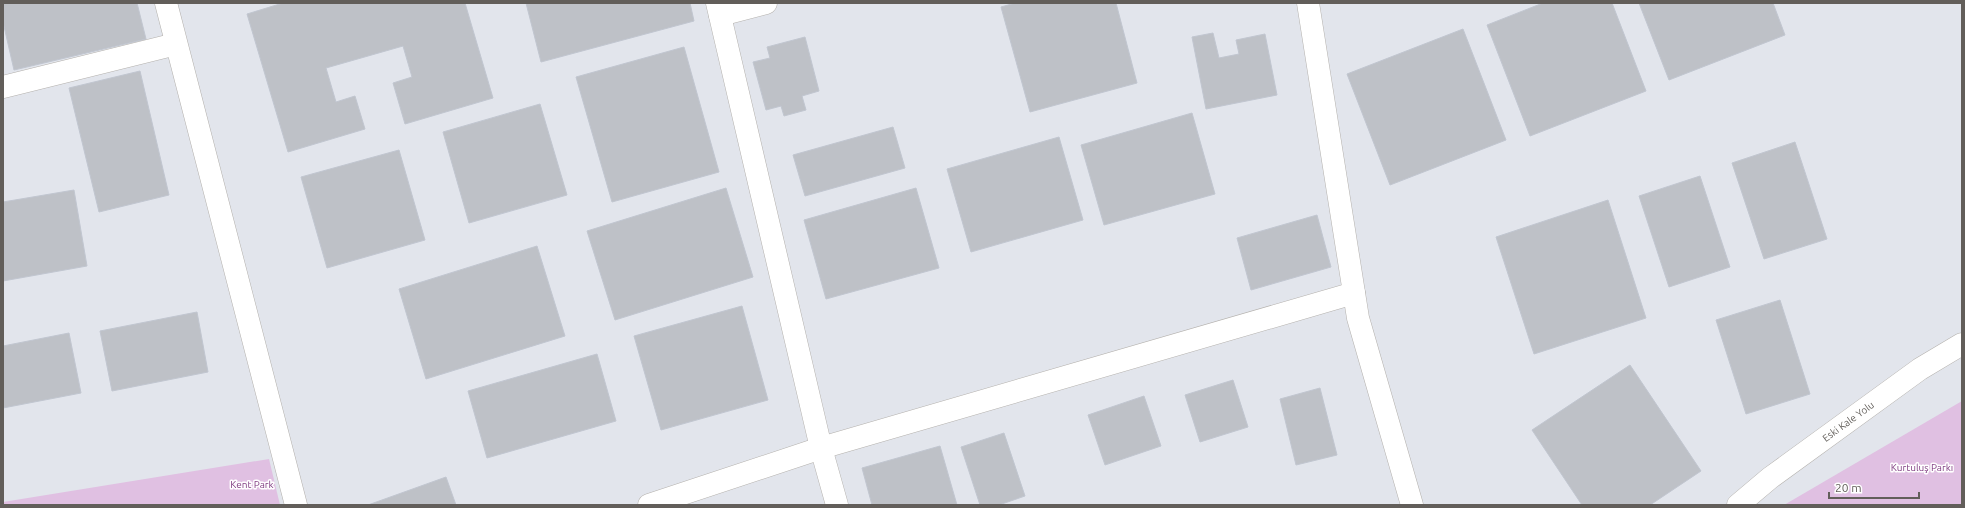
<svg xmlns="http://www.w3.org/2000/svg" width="1965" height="508" font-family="Ubuntu,sans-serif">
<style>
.green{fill:#e0c0e2}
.building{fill:#bec1c7;stroke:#c1c6d0}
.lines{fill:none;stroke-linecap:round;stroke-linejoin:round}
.street-casing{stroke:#b4b1ad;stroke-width:23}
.secondary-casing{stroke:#b4b1ad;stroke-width:23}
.street{stroke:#fff;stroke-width:22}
.secondary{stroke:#fff;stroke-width:22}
.labels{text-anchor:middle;stroke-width:3;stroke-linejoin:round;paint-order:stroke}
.street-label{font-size:10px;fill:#625e5a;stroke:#fff}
.park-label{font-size:10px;fill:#7f3b80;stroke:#fff}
</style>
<rect width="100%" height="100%" fill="#e2e5ec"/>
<!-- green -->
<g class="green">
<path d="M 1962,401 L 1962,505 L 1784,505 Z"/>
<path d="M 269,459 L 280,505 L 3,505 L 3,502 Z"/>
</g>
<!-- building -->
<g class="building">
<path d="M 3,3 L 137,3 L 146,39 L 14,70 L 3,22 Z"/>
<path d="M 283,3 L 465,3 L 493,98 L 405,124 L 393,83 L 412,77 L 403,46 L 326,68 L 336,102 L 355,96 L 365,129 L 288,152 L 247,14 Z"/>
<path d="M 526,3 L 690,3 L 694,21 L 541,62 Z"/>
<path d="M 1015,3 L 1116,3 L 1137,83 L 1030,112 L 1001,7 Z"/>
<path d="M 1543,3 L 1612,3 L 1646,91 L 1530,136 L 1487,25 Z"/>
<path d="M 1639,3 L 1773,3 L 1785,35 L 1669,80 Z"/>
<path d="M 1463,29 L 1506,140 L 1390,185 L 1347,74 Z"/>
<path d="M 1213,33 L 1219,58 L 1239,54 L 1236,40 L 1265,34 L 1277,95 L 1206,109 L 1192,37 Z"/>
<path d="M 805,37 L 819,91 L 802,96 L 806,110 L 784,116 L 781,106 L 766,110 L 753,62 L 770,58 L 767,47 Z"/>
<path d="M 684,47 L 719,172 L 612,202 L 576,77 Z"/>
<path d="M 140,71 L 169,195 L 99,212 L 69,88 Z"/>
<path d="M 540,104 L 567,195 L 469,223 L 443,132 Z"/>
<path d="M 1192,113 L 1215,194 L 1104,225 L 1081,145 Z"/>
<path d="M 893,127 L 905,168 L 805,196 L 793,155 Z"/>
<path d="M 1059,137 L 1083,220 L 971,252 L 947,169 Z"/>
<path d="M 1795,142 L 1827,239 L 1764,259 L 1732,163 Z"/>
<path d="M 399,150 L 425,240 L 327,268 L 301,177 Z"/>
<path d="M 1700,176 L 1730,267 L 1669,287 L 1639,196 Z"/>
<path d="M 726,188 L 753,277 L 615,320 L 587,231 Z"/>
<path d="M 916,188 L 939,268 L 826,299 L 804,220 Z"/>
<path d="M 74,190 L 87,266 L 3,281 L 3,202 Z"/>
<path d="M 1608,200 L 1646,318 L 1534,354 L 1496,237 Z"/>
<path d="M 1317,215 L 1331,267 L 1251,290 L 1237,238 Z"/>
<path d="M 537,246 L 565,336 L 426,379 L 399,289 Z"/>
<path d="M 1780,300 L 1810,394 L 1746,414 L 1716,320 Z"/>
<path d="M 742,306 L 768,400 L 661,430 L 634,336 Z"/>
<path d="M 197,312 L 208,372 L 112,391 L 100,331 Z"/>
<path d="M 69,333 L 81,393 L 3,408 L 3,346 Z"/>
<path d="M 597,354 L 616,421 L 487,458 L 468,391 Z"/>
<path d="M 1630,365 L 1701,471 L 1650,505 L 1582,505 L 1532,430 Z"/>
<path d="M 1233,380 L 1248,427 L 1200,442 L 1185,395 Z"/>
<path d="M 1320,388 L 1337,455 L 1296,465 L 1280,399 Z"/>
<path d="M 1144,396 L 1161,446 L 1105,465 L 1088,415 Z"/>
<path d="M 1004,433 L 1025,496 L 999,505 L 980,505 L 961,447 Z"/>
<path d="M 940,446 L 957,505 L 872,505 L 862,468 Z"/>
<path d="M 446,477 L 456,505 L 368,505 Z"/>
</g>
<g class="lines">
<defs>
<g id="street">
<path d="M 166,3 L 296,505"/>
<path d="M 717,3 L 821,448 L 837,505"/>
<path d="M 1308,3 L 1358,318 L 1412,505"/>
<path d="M 720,15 L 766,3"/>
<path d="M 3,87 L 176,44"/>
<path d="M 649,505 L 821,448 L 1354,293"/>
</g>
<path id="secondary" d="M 1738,505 L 1770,478 L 1920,369 L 1962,344"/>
</defs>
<!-- street casing -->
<use href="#street" class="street-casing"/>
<!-- secondary casing -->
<use href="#secondary" class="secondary-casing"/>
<!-- street -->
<use href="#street" class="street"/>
<!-- secondary -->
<use href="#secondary" class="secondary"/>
</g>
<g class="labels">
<!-- street labels -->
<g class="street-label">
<text transform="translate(1848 421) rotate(-36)" y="4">Eski Kale Yolu</text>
</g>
<!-- park labels -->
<g class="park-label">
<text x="1922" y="471">Kurtuluş Parkı</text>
<text x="252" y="488">Kent Park</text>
</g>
</g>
<!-- border -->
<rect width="1965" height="508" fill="none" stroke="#625e5a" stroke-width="8"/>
<!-- scale -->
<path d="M1829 492v6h90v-6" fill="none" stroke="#625e5a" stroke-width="2"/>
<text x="1835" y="492" font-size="12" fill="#625e5a" stroke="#ffffff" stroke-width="3" paint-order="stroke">20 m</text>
</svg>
